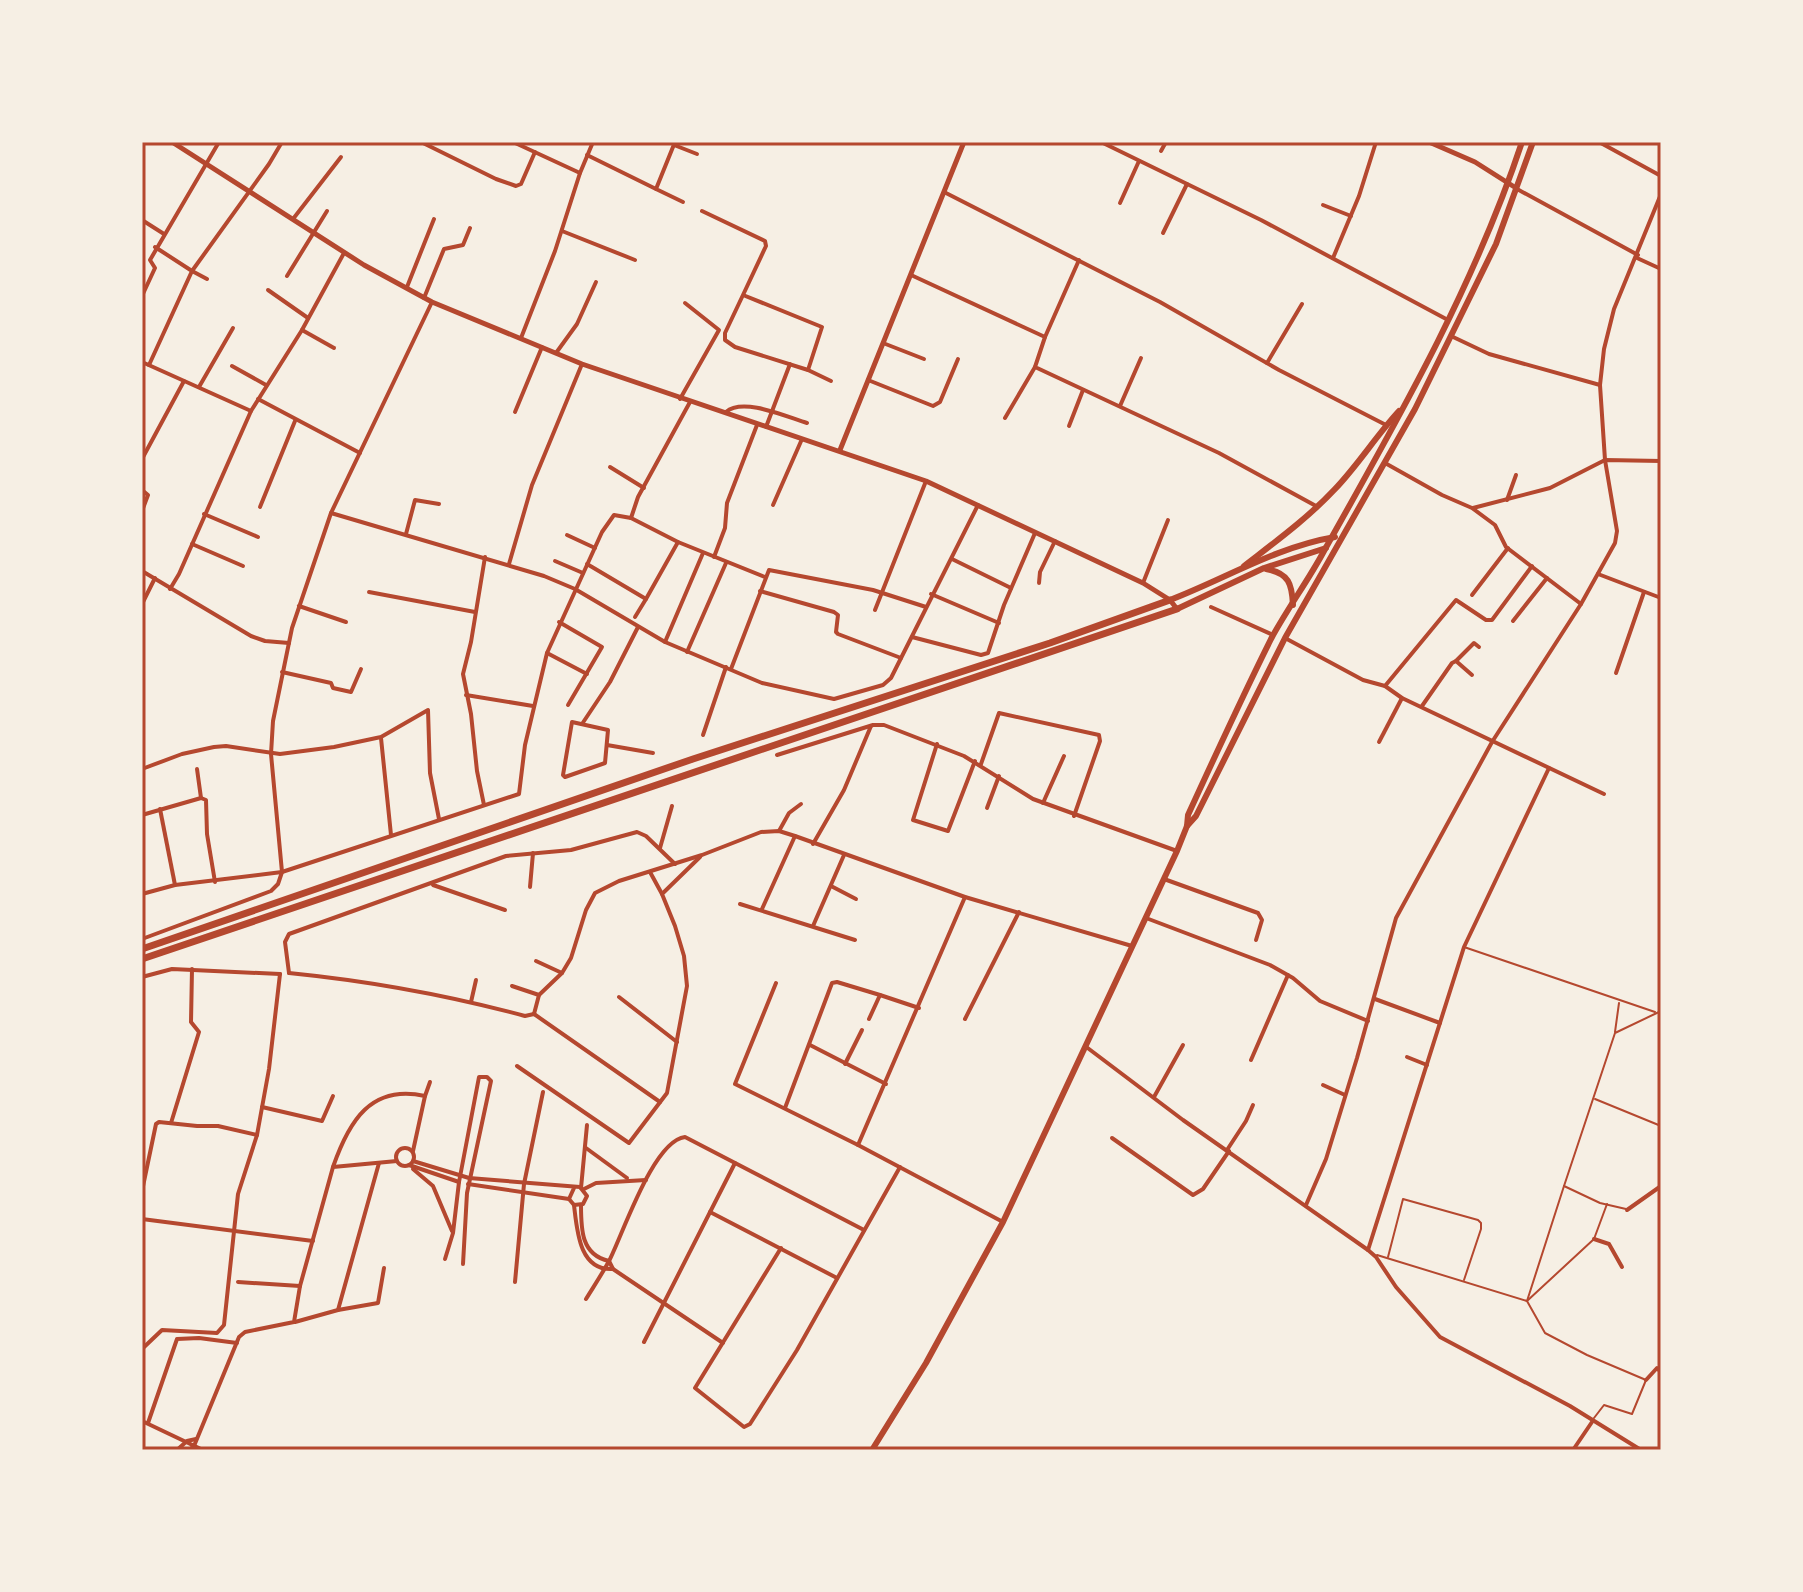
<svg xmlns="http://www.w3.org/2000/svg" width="1803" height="1592" font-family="Rubik,sans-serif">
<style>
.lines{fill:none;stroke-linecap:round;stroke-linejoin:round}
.service{stroke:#b5482f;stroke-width:2}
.minor{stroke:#b5482f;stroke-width:4}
.tertiary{stroke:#b5482f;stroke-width:5}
.secondary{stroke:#b5482f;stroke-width:5}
.trunk{stroke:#b5482f;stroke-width:6}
.motorway{stroke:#b5482f;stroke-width:7}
.neatline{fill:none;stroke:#b5482f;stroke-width:3}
</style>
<rect width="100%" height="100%" fill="#f6efe4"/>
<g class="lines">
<!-- service -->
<g class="service">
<path d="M 1464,947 L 1655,1012"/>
<path d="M 1615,1032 L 1619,1003"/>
<path d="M 1595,1099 L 1661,1126"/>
<path d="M 1626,1209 L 1600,1203 L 1564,1186 L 1615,1033 L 1661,1011"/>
<path d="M 1377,1255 L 1527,1301 L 1564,1186"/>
<path d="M 1388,1257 L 1403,1199 L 1478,1220 L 1481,1223 L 1481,1229 L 1464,1280"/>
<path d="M 1594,1418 L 1604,1405 L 1632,1414 L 1646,1380 L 1587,1355 L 1545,1333 L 1527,1301 L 1594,1239 L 1607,1204"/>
</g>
<!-- minor -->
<g class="minor">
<path d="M 421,142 L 496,179 L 516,186 L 521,184 L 535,152"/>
<path d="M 513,142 L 580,173"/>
<path d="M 675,142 L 656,189 L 683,202"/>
<path d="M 1101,142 L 1261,220 L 1448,320"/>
<path d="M 1599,142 L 1661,176"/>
<path d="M 674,145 L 697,154"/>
<path d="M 1161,151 L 1166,142"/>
<path d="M 587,155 L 656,189"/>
<path d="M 1517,189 L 1638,255"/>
<path d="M 944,192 L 1160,302 L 1279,370 L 1386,425"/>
<path d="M 1120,203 L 1139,161"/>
<path d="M 1323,205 L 1351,216"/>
<path d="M 702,211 L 765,241 L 766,246 L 743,295 L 822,327 L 808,370 L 735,347 L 725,340 L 725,333 L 743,295"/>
<path d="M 293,219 L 341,157"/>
<path d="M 142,220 L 164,234"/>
<path d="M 562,231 L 635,260"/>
<path d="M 1163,233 L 1187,184"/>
<path d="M 1333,258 L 1359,196 L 1376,142"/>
<path d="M 1637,258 L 1661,269"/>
<path d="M 911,275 L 1045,337 L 1035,367 L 1219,453 L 1316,506"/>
<path d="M 287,276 L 327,211"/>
<path d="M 207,279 L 192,271 L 269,164 L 282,142"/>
<path d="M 407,287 L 434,219"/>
<path d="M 268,290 L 308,318"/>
<path d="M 142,296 L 155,268 L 150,260 L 219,142"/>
<path d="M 424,298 L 444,249 L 463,245 L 470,228"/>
<path d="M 302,330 L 334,348"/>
<path d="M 1451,336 L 1489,354 L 1600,385"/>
<path d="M 1045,337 L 1079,260"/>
<path d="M 521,338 L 555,251 L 580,173 L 593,142"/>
<path d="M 883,343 L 924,359"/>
<path d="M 556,353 L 577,324 L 596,282"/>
<path d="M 142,362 L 251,411"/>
<path d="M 1267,363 L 1302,304"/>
<path d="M 149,365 L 192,271 L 155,247"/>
<path d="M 232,366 L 266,385"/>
<path d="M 808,370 L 831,381"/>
<path d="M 868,380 L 933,406 L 940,402 L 958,359"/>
<path d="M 199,387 L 233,328"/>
<path d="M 258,399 L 360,453"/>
<path d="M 680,399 L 719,330 L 685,303"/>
<path d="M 1120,406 L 1141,358"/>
<path d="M 515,412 L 542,347"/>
<path d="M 726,412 C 743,397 787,417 807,423"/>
<path d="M 1005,418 L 1035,367"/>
<path d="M 1069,426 L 1083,390"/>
<path d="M 766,427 L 790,364"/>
<path d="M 142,459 L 184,381"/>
<path d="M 1385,463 L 1442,495 L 1472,508 L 1495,525 L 1506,547 L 1581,604"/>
<path d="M 610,467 L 644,488"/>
<path d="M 142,490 L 148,495 L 142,511"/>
<path d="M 1507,500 L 1516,475"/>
<path d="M 773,505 L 802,439"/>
<path d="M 260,507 L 295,421"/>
<path d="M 1473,508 L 1550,488 L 1605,460 L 1661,461"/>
<path d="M 331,513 L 544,576 L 575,589 L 665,642 L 762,683 L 834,699 L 883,685 L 891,678 L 978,505"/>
<path d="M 204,514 L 258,537"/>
<path d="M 631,518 L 638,497 L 690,402"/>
<path d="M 406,534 L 415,500 L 439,504"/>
<path d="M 567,535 L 595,548"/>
<path d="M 192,544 L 243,566"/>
<path d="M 714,557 L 725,528 L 727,503 L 757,425"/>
<path d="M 952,559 L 1011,588"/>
<path d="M 555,561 L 583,573"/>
<path d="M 509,564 L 532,485 L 582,364"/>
<path d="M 587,564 L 646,599 L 678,542"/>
<path d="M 142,571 L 251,636 L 265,641 L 289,643"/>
<path d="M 1598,574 L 1661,598"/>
<path d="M 1039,583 L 1040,572 L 1055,541"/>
<path d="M 1143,583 L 1168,520"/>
<path d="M 170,589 L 179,574 L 251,411 L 302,330 L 344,253"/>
<path d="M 760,591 L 834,612 L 838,615 L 836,632 L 838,634 L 901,658"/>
<path d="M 369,592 L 475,612"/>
<path d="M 931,594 L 999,623"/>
<path d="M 1472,595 L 1508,548"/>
<path d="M 142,604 L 155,578"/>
<path d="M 299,606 L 346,622"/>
<path d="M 1211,607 L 1273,635"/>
<path d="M 875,610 L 926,481"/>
<path d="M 635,617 L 646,599"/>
<path d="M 1513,621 L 1547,578"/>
<path d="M 559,622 L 602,647 L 568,705"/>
<path d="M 912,637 L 981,655 L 988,653 L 1004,605 L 1035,533"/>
<path d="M 1285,638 L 1363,680 L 1385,686 L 1402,698 L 1604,794"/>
<path d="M 665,642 L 703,553"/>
<path d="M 687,652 L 726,563"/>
<path d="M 547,653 L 587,674"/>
<path d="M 1456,661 L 1474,643 L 1479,647"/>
<path d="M 731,669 L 769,570 L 873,590 L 926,607"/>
<path d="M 282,672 L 331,683 L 333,688 L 351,692 L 361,669"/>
<path d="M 1616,673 L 1644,592"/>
<path d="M 1385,686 L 1456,600 L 1486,620 L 1492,620 L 1532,566"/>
<path d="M 466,695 L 533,706"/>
<path d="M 1422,706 L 1452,663 L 1456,661 L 1472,675"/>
<path d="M 572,722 L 608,730 L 605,763 L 565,777 L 563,775 Z"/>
<path d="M 582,724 L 610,682 L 638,627"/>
<path d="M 703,735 L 726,667"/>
<path d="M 381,738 L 391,835"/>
<path d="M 1379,742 L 1402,698"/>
<path d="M 937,744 L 913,820 L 948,831 L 975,761"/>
<path d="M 607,745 L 653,753"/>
<path d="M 777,755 L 873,725 L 884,725 L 964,756 L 1033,799 L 1177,851"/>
<path d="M 981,764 L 999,713 L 1099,735 L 1100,741 L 1074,816"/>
<path d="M 142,769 L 182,754 L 214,747 L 226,746 L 280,754 L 334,747 L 381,737 L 428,710 L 430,773 L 439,819"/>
<path d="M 197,769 L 201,798 L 206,800 L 207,834 L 215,882"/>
<path d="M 1043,803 L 1064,756"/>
<path d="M 484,805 L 477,771 L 471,714 L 463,674 L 471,642 L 485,557"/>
<path d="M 987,808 L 999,776"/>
<path d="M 160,809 L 175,885"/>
<path d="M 142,815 L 201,798"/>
<path d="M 779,831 L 789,813 L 801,804"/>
<path d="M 813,844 L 844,790 L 871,726"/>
<path d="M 660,848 L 672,806"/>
<path d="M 650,872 L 662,894"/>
<path d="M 1164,879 L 1258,913 L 1262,920 L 1256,940"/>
<path d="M 433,885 L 505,910"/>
<path d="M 831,886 L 856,899"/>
<path d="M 530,887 L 533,853"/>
<path d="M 142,894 L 175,885 L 282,872 L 519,794 L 525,745 L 547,653 L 602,532 L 614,515 L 631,518 L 678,542 L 765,577"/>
<path d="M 740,904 L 855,940"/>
<path d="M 762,909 L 795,836"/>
<path d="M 1146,918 L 1270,965 L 1293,978 L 1320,1001 L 1368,1021"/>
<path d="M 813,926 L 844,855"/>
<path d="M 142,939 L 271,891 L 278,884 L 282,872 L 271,754 L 273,721 L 292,628 L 331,513 L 432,302"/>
<path d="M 536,961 L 562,973"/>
<path d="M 289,973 L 285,942 L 289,934 L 506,856 L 571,850 L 637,832 L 646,836 L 675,864"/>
<path d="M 289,973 C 369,981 447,995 525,1016 L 534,1014"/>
<path d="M 142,977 L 172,969 L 280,974"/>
<path d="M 776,983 L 735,1084 L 858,1145 L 1003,1222"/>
<path d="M 512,986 L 539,995"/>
<path d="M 880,995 L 919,1008"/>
<path d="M 619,997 L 677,1042"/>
<path d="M 1375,999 L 1440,1023"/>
<path d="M 471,1002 L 476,980"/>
<path d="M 534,1014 L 539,995 L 562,973 L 571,958 L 586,910 L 595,893 L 619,881 L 702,855 L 761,832 L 779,831 L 795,836 L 965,897 L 1132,946"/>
<path d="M 534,1014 L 660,1102"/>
<path d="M 965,1019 L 1019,912"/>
<path d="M 810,1045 L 886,1084"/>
<path d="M 1085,1046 L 1183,1120 L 1368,1250 L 1376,1257 L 1396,1287 L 1440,1337 L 1570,1406 L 1641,1450"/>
<path d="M 1407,1057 L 1427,1065"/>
<path d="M 1251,1060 L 1288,975"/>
<path d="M 845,1064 L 862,1030"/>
<path d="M 517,1066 L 629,1143 L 667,1093 L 687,986 L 684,956 L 675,926 L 662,894 L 700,857"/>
<path d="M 1323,1085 L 1345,1095"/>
<path d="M 425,1096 L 430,1082"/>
<path d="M 1154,1097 L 1183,1045"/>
<path d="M 262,1107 L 322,1121 L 333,1096"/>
<path d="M 785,1108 L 832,983 L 837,982 L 880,995 L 869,1019"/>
<path d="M 171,1123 L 199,1032 L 191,1022 L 192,969"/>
<path d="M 1112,1138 L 1193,1195 L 1203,1189 L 1229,1151"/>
<path d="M 858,1145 L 965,897"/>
<circle cx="405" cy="1157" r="9"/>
<path d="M 586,1148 L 627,1178"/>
<path d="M 1227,1150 L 1246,1121 L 1253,1105"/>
<path d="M 413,1161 L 469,1178 L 580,1187 L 587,1196 L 583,1204 L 574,1205 L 569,1199 L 574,1188"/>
<path d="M 409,1165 L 459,1182"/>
<path d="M 333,1167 C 349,1121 371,1084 425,1096 L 413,1151"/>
<path d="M 413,1169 L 433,1186 L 452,1231"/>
<path d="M 468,1184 L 569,1199"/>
<path d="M 581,1188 L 587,1125"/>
<path d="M 584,1189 L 596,1183 L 646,1180"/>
<path d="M 142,1191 L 156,1124 L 159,1122 L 197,1126 L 218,1126 L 257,1135"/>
<path d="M 574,1205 C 577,1230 579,1271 613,1269"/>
<path d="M 581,1205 C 581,1229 581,1255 609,1261 L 613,1269 L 723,1343"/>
<path d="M 1306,1205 L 1326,1159 L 1357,1058 L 1396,918 L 1492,742 L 1581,604 L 1615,543 L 1617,531 L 1605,460 L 1600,385 L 1604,349 L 1614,309 L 1661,194"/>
<path d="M 1627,1210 L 1661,1186"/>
<path d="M 710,1212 L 837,1278"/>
<path d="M 142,1219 L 313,1241"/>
<path d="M 1594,1239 L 1609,1244 L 1622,1267"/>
<path d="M 781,1248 L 695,1388 L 744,1427 L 750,1424 L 797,1350 L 900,1167"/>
<path d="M 1368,1250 L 1464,947 L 1549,768"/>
<path d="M 445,1259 L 453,1233 L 459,1182 L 479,1077 L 487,1077 L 491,1081 L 467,1193 L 463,1264"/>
<path d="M 238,1282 L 300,1286"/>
<path d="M 515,1282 L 524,1184 L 543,1092"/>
<path d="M 586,1299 C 594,1286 602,1274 609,1261 C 623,1234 653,1141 685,1137 L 864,1230"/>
<path d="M 338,1310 L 378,1303 L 384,1268"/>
<path d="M 295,1322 L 338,1310 L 379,1163"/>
<path d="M 644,1342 L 735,1163"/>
<path d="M 142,1349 L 162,1330 L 217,1333 L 224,1325 L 238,1194 L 257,1135 L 269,1069 L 280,974"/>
<path d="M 1646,1380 L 1657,1368 L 1661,1372"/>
<path d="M 142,1421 L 203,1450"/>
<path d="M 148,1423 L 177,1339 L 199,1338 L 237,1343"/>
<path d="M 177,1450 L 187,1441 L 196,1439"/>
<path d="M 189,1450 L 194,1446 L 239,1337 L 245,1332 L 294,1322 L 300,1286 L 333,1167 L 397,1161"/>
<path d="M 1573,1450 L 1592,1422"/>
</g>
<!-- tertiary -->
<g class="tertiary">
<path d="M 1429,142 L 1475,162 L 1516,188"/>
<path d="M 840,450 L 964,142"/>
</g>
<!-- secondary -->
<path class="secondary" d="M 172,142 L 364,265 L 432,302 L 582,364 L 926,481 L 1143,583 L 1170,600 L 1177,609"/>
<!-- trunk -->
<g class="trunk">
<path d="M 1244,566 C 1275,542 1308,518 1335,489 C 1358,465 1376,436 1399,411"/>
<path d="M 1266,569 C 1289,573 1292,584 1293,605"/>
<path d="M 1170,600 C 1225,579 1276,547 1335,537"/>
<path d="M 1177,609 L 1264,568 L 1326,548"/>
<path d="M 1187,826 L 1196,816 L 1285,638 L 1415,409 L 1496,244 L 1533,142"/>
<path d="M 872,1450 L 926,1363 L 1003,1222 L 1177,851 L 1187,826 L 1188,815 C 1215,756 1242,697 1271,639 C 1287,609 1308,581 1324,551 C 1398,419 1474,287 1522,142"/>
</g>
<!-- motorway -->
<g class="motorway">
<path d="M 142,949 L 693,759 L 1050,643 L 1170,600"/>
<path d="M 142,959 L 1177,609"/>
</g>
</g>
<!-- border -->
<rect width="1803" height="1592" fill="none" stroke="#f6efe4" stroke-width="288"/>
<rect x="144" y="144" width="1515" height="1304" class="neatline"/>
</svg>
